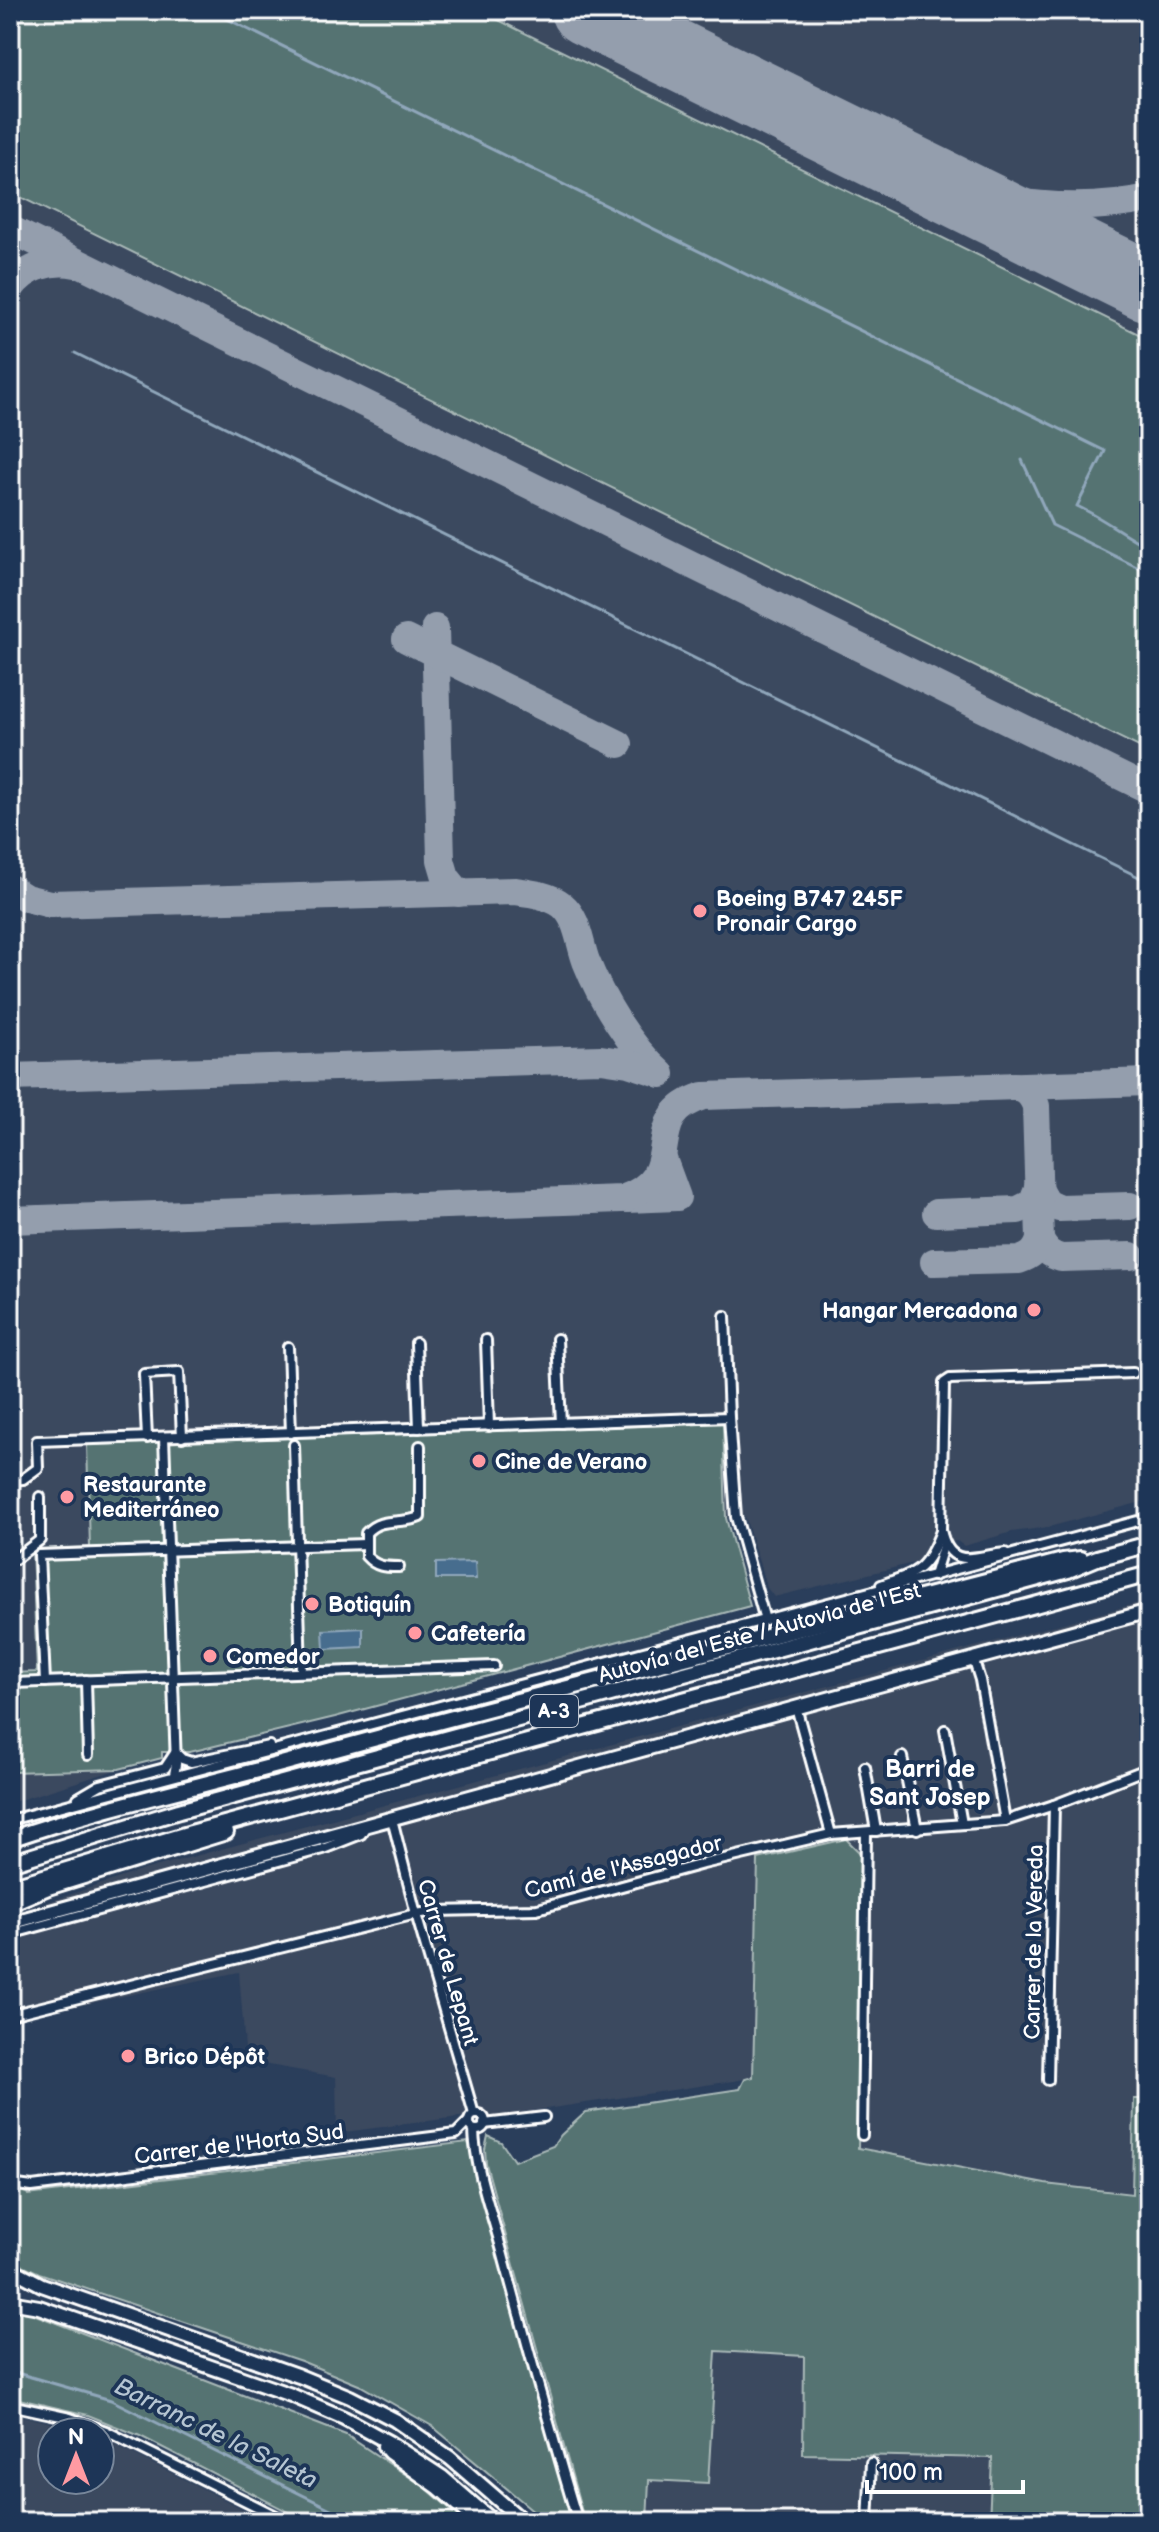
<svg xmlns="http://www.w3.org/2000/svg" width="1159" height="2532" font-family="'Balsamiq Sans',sans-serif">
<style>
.built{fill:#3a485f}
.green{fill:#547372;stroke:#aab9b8;stroke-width:2}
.water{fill:#466d8e;stroke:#90a7bb;stroke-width:2}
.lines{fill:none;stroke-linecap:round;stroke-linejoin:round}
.stream{stroke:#90a7bb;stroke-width:3}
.taxiway{stroke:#949ead;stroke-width:28}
.runway{stroke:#949ead;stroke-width:70}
.street-casing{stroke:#fff;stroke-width:14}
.secondary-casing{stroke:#fff;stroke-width:18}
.highway-casing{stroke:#fff;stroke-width:20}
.street{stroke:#1d3557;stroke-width:8}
.secondary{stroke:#1d3557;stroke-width:12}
.highway{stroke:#1d3557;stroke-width:14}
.poi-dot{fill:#ff9aa2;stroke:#1d3557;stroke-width:3}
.labels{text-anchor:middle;stroke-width:8;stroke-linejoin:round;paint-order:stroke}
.shield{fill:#1d3557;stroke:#bbc2cd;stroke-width:2}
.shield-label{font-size:20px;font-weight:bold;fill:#fff}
.poi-label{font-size:22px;font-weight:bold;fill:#fff;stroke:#1d3557;text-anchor:start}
.street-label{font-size:22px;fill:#fff;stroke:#1d3557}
.neighbourhood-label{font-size:24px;font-weight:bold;fill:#fff;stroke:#1d3557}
.water-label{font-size:24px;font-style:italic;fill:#b5c5d2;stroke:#1d3557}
</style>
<rect width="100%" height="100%" fill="#2a3e5b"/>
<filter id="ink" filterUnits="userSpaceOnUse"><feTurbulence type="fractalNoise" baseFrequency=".0125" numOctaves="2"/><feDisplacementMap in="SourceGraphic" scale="16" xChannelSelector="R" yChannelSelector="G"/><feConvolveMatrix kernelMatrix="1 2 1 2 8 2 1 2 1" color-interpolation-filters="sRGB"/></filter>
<g filter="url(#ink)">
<!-- built -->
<g class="built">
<path d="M 10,10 L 1149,10 L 1149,1500 L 1049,1527 L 1012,1532 L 964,1546 L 957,1541 L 944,1543 L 930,1559 L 774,1597 L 767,1588 L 745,1517 L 726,1518 L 723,1423 L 87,1446 L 90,1547 L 32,1550 L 37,1673 L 10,1673 Z"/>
<path d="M 1149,1600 L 1149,2099 L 1134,2099 L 1133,2194 L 1045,2184 L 857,2148 L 863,1856 L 758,1860 L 753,2078 L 493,2117 L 459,2117 L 337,2133 L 336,2077 L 246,2061 L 239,1972 L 10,2020 L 10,1915 L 143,1870 Z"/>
<path d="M 119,1769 L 10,1803 L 10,1772 Z"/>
<path d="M 716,2351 L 804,2355 L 803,2454 L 992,2458 L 989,2522 L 647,2522 L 649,2480 L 708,2483 Z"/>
<path d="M 10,2413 L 91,2432 L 52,2432 L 52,2480 L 100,2480 L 100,2437 L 269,2522 L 10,2522 Z"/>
</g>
<!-- green -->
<g class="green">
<path d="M 10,10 L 478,10 L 1149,339 L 1149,752 L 10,192 Z"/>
<path d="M 723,1423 L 726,1518 L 750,1606 L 335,1717 L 190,1752 L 162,1752 L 162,1758 L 119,1769 L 10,1772 L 10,1673 L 37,1672 L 32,1549 L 90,1547 L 87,1445 Z"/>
<path d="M 846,1839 L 863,1856 L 858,2148 L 1045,2184 L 1132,2194 L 1134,2099 L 1149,2099 L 1149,2522 L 989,2522 L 992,2458 L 803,2454 L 804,2356 L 716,2351 L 708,2483 L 649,2480 L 647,2522 L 585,2522 L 584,2519 L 486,2164 L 485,2149 L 488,2136 L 501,2142 L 514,2161 L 553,2146 L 561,2135 L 586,2112 L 733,2090 L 740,2089 L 745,2079 L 753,2077 L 758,1859 Z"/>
<path d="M 468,2142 L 572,2522 L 547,2522 L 432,2426 L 361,2386 L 301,2361 L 39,2273 L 10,2259 L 10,2189 L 27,2193 L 28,2195 Z"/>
<path d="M 10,2310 L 28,2312 L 346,2435 L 426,2488 L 465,2522 L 308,2522 L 140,2436 L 88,2415 L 10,2397 Z"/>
</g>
<!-- water -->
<g class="water">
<path d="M 475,1562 L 476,1579 L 436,1579 L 436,1563 Z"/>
<path d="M 363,1628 L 363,1647 L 324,1649 L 323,1630 Z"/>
</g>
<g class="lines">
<!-- stream -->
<g class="stream">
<path d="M 209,10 L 1105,451 L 1077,506 C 1103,518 1124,535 1149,548"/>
<path d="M 75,353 L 1149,882"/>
<path d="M 1022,460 L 1052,525 L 1149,573"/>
<path d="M 10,2371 L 111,2400 L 357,2522"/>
</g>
<!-- taxiway -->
<g class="taxiway">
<path d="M 946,187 C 1013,206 1080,213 1149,199"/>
<path d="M 10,229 L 1149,790"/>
<path d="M 10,289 C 25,267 51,259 76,264"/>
<path d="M 435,628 L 441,860 L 446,877 L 459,893"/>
<path d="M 406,639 L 619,744"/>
<path d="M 10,888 L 26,898 L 50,904 L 515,891 C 530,893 549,895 562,905 C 578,918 579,942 586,961 C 601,999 630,1047 661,1074"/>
<path d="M 10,1077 L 601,1059 L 628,1063 L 659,1073"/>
<path d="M 1038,1188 L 1046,1202 L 1059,1208 L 1130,1206"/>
<path d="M 627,1199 L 677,1197 L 663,1159"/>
<path d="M 936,1213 L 1018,1210 L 1032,1203 L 1038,1188"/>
<path d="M 10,1220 L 622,1199 C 693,1175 635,1117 704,1096 L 1149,1082"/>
<path d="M 1040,1240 C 1045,1250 1050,1255 1061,1258 L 1131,1256"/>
<path d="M 934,1262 L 1019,1260 C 1031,1256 1036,1252 1040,1240 L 1036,1106 C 1031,1094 1026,1089 1013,1086"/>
</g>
<!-- runway -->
<path class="runway" d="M 585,10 L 1149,287"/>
<defs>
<g id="street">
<path d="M 557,1339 L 561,1423"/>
<path d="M 486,1340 L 489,1426"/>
<path d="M 416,1343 L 419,1428"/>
<path d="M 288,1347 L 291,1433"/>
<path d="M 729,1417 L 736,1517 L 765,1620"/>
<path d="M 164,1437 L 176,1764 L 174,1775"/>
<path d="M 147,1438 L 144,1374 L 179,1372 L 182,1437"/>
<path d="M 294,1445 L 301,1671"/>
<path d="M 10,1480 L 23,1479 L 38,1468 L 37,1441 L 729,1417 L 725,1316"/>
<path d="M 1005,1553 C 974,1556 950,1571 941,1530 L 944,1383 L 950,1379 L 1133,1373"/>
<path d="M 10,1559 L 15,1559 L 40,1540 L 40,1497"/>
<path d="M 399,1567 C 384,1567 376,1567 366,1556 L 366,1533 C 381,1516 401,1525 420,1517 L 420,1446"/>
<path d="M 934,1576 L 944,1543"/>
<path d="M 881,1585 C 919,1572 926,1570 941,1531"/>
<path d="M 973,1658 L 980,1680 L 1005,1821"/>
<path d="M 86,1680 L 88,1755"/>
<path d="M 45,1682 L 39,1555 L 365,1544"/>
<path d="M 13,1683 L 494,1666"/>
<path d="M 796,1707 L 831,1834"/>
<path d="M 945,1730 L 962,1824"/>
<path d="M 176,1753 L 182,1759 L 191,1762 L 269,1746"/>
<path d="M 902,1757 L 917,1829"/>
<path d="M 865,1767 L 876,1831"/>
<path d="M 78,1798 L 100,1785 L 165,1768 L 175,1753"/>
<path d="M 392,1819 L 416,1914 L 474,2114"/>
<path d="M 10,1820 L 1149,1518"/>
<path d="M 10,1934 L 323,1849 L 361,1834 L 366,1826"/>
<path d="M 10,2015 L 416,1914 L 435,1911 L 537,1909 L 703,1864 L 831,1834 L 1005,1821 L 1054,1805 L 1149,1768"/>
<path d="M 1048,2080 L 1054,1805"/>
<circle cx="477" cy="2122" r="8"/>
<path d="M 484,2124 L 544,2117"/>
<path d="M 474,2130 C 475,2170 493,2216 503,2255 C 527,2345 551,2433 578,2522"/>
<path d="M 862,2135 L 866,1832"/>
<path d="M 10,2184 L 32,2187 L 456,2134 L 468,2122"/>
<path d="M 10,2405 L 70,2418 L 106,2431 L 288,2522"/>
<path d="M 868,2522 L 871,2463"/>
</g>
<g id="secondary">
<path d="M 10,1923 L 1149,1611"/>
<path d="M 10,2268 L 42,2285 L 299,2376 L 350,2397 L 395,2420 L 450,2458 L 524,2522"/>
<path d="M 10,2302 L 39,2307 L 291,2395 L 344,2418 L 390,2443 L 442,2477 L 494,2522"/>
<path d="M 384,2446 L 389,2452 L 438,2487 L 478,2522"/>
</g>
<g id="highway">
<path d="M 10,1839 C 103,1807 201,1786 296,1760 C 550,1690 807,1628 1063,1561 L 1081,1559"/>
<path d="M 10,1863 L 179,1811 L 1068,1570 L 1097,1558 L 1149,1544"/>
<path d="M 10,1887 L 191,1833 L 1149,1574"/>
<path d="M 10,1903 L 48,1887 L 226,1832"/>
</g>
</defs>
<!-- street casing -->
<use href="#street" class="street-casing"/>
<!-- secondary casing -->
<use href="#secondary" class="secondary-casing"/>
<!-- highway casing -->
<use href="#highway" class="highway-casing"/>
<!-- street -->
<use href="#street" class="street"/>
<!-- secondary -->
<use href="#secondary" class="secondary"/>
<!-- highway -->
<use href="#highway" class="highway"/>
</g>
</g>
<!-- markers -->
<g class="poi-dot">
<circle cx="700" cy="911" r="8"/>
<circle cx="1034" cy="1310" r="8"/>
<circle cx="479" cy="1461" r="8"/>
<circle cx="67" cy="1497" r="8"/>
<circle cx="312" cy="1604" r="8"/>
<circle cx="415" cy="1633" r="8"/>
<circle cx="210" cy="1656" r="8"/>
<circle cx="128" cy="2056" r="8"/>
</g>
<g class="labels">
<!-- shield labels -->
<rect class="shield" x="530" y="1695" width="48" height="32" rx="6"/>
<g class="shield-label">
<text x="554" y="1718">A-3</text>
</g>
<!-- poi labels -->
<g class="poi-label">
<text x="716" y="906">Boeing B747 245F<tspan x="716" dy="25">Pronair Cargo</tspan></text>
<text x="1018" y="1318" text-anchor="end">Hangar Mercadona</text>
<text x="495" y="1469">Cine de Verano</text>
<text x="83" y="1492">Restaurante<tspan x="83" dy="25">Mediterráneo</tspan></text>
<text x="328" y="1612">Botiquín</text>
<text x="431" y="1641">Cafetería</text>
<text x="226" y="1664">Comedor</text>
<text x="144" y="2064">Brico Dépôt</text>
</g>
<!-- street labels -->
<g class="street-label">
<text transform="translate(759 1632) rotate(-15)" y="8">Autovía del Este / Autovia de l'Est</text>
<text transform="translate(623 1866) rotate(-14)" y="8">Camí de l'Assagador</text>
<text transform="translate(1033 1942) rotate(-89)" y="8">Carrer de la Vereda</text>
<text transform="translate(449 1962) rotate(74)" y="8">Carrer de Lepant</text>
<text transform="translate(239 2143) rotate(-7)" y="8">Carrer de l'Horta Sud</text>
</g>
<!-- neighbourhood labels -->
<g class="neighbourhood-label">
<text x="930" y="1777">Barri de<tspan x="930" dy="28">Sant Josep</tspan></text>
</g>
<!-- water labels -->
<g class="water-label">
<text transform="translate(216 2433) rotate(26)" y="8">Barranc de la Saleta</text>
</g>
</g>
<!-- margin -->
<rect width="1159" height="2532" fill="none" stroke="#1d3557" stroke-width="40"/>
<rect x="20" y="20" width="1119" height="2492" fill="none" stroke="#fff" stroke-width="3" filter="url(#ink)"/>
<!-- north arrow -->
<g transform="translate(76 2456)"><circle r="38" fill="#1d3557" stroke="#77869a" stroke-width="2"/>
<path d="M0-6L14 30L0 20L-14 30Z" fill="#ff9aa2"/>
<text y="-12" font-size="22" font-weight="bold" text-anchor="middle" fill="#ffffff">N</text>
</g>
<!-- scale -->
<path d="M867 2480v12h156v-12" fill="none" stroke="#ffffff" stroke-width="4"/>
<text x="879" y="2480" font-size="24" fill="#ffffff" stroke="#1d3557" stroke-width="6" paint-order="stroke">100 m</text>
</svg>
